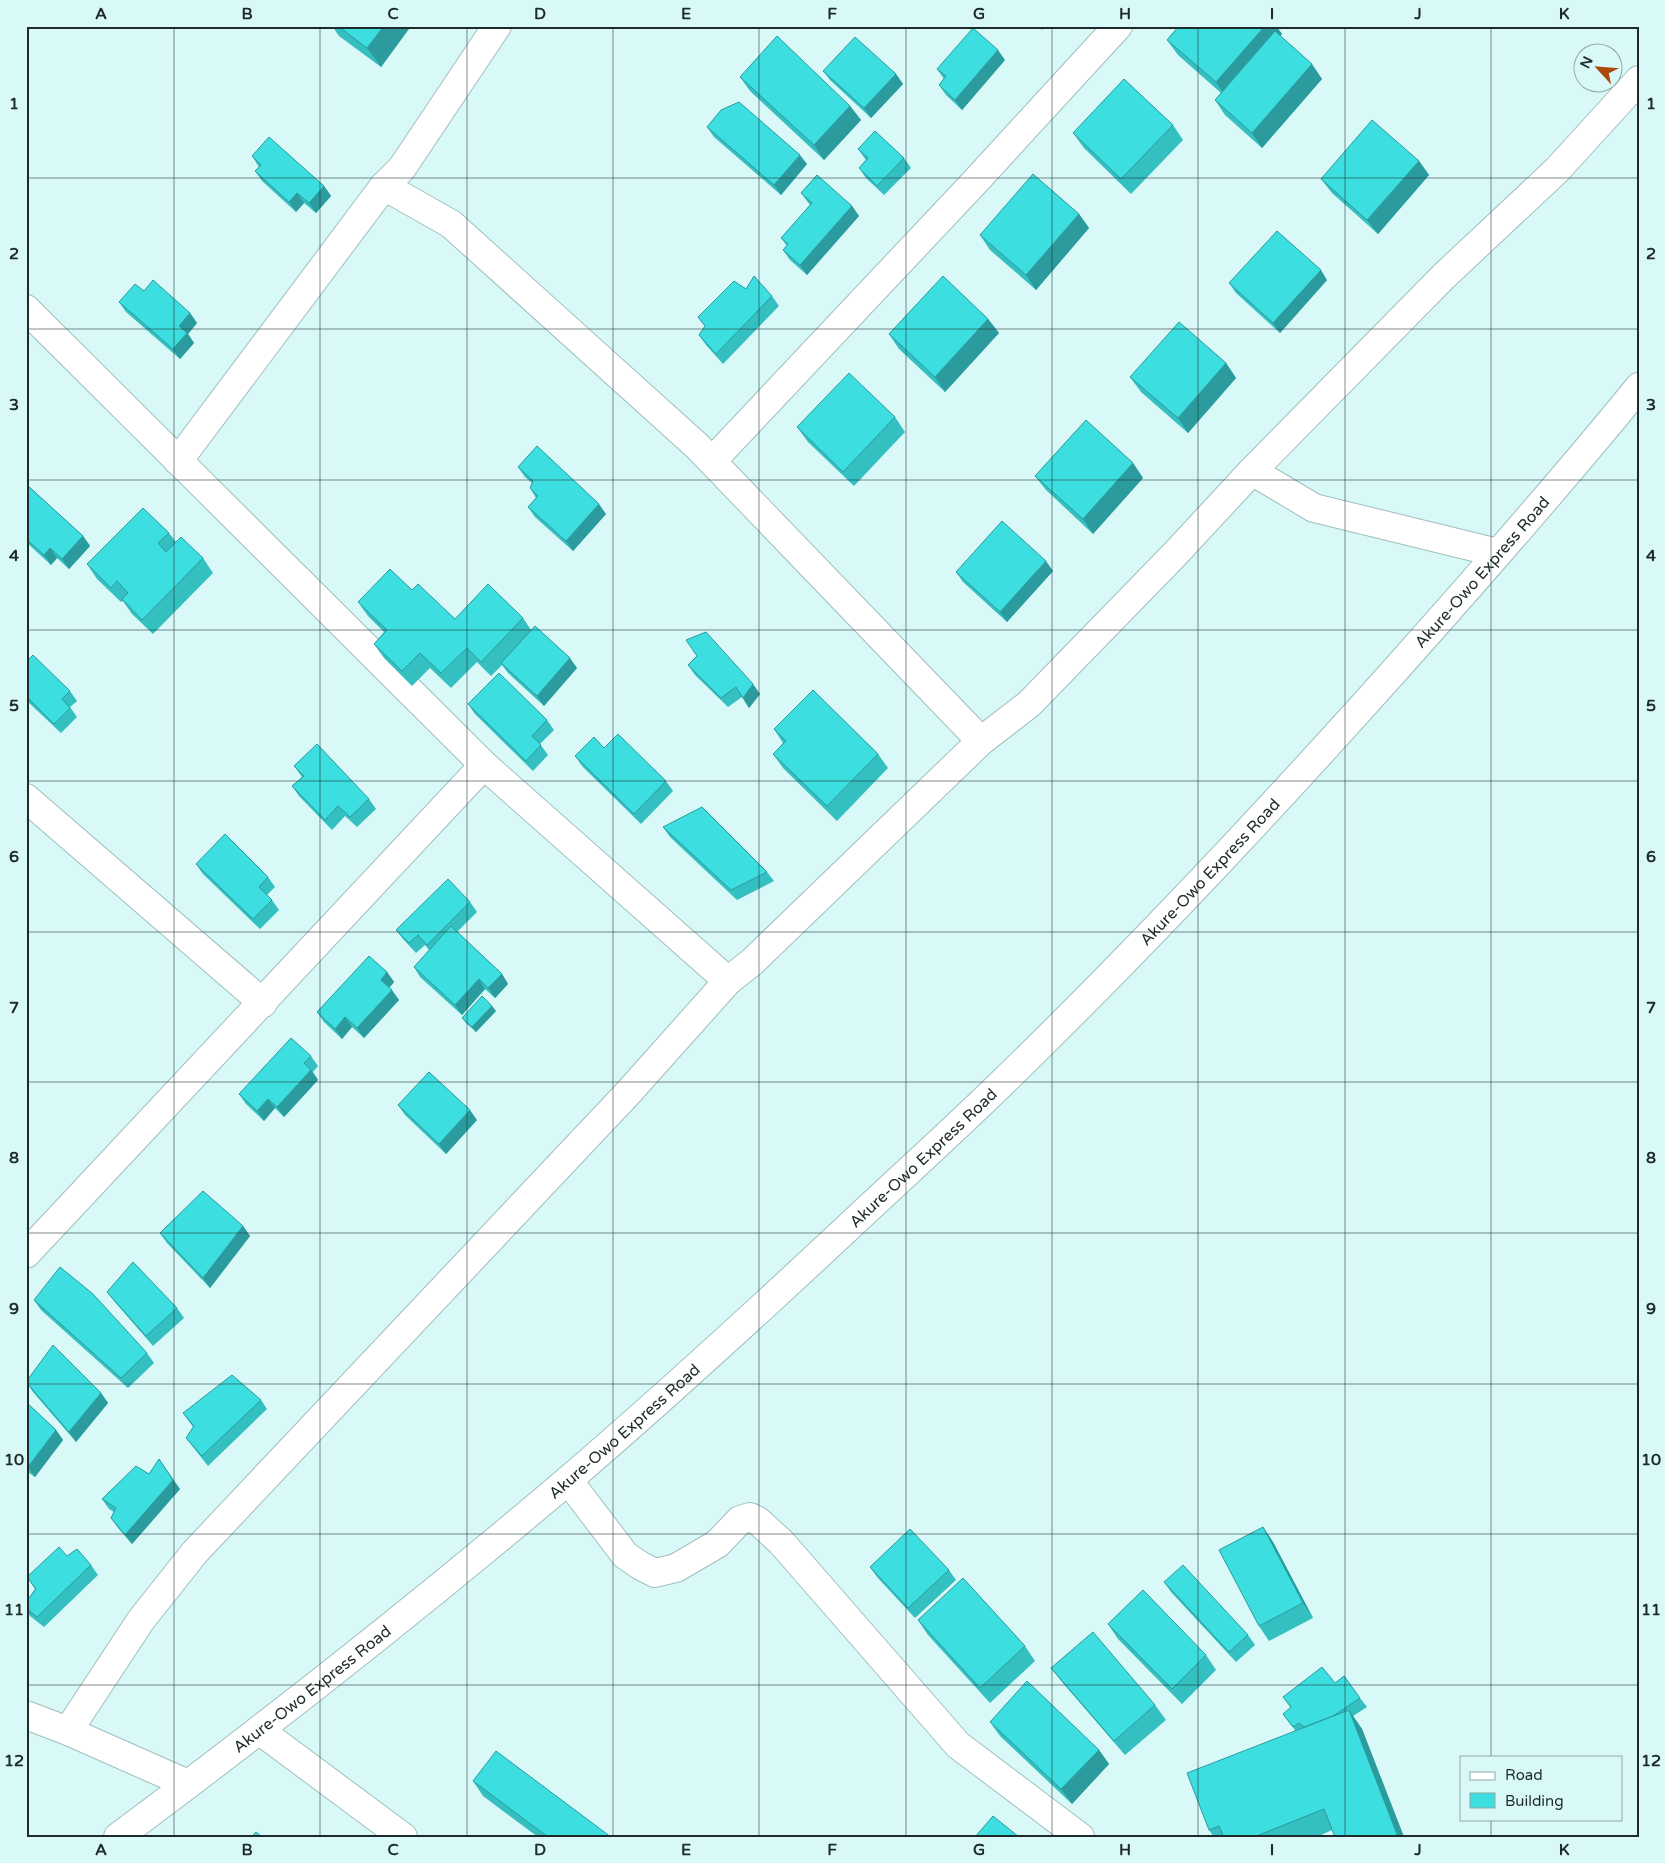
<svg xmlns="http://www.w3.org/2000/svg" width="1665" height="1863" font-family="'Varela Round',sans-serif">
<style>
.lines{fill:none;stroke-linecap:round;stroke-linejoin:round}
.street-casing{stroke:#a0bebe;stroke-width:30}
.secondary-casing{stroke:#a0bebe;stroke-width:30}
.highway-casing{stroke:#a0bebe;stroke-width:30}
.street{stroke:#fff;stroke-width:28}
.secondary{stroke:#fff;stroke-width:28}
.highway{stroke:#fff;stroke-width:28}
.wall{fill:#34bfc1}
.shaded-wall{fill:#2b9b9d}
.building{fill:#3ddee0;stroke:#2b9b9d}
.grid{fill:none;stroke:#1f2b2b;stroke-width:1;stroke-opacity:0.55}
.labels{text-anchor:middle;stroke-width:5;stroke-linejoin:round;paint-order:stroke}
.street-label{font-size:16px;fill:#1f2b2b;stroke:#d9f9f9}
.neatline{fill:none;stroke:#1f2b2b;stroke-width:2}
.grid-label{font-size:16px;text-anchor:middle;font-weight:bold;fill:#1f2b2b}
</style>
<rect width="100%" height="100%" fill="#d9f9f9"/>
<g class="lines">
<defs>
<g id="street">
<path d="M 384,186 L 451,224 L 697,446 L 981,741"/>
<path d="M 26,309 L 484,765 L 728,981"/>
<path d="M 178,461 L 384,186 L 402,168 L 497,26"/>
<path d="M 712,461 L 973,184 L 1118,26"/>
<path d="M 1252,471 L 1314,508 L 1498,553"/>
<path d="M 26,798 L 263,1003"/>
<path d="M 26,1254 L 484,765"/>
<path d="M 568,1480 L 625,1555 L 641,1566 L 655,1573 L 676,1568 L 717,1544 L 740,1520 L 750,1517 L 758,1521 L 781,1542 L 958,1745 L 1080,1837"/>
<path d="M 68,1731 L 141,1620 L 195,1552 L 628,1093 L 728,981 L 752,962 L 981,741 L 1029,704 L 1176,553 L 1252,471 L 1444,276 L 1557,170 L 1639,80"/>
</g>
<g id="secondary">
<path d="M 26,1715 L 68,1731 L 188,1784"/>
<path d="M 259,1730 L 403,1837"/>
</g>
<g id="highway">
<path id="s1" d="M 118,1837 C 271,1723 421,1605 566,1482 C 665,1397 761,1309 857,1219 C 905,1174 955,1129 1003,1082 C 1140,949 1270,810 1397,668 C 1479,576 1561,483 1639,387"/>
</g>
</defs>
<!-- street casing -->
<use href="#street" class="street-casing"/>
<!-- secondary casing -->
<use href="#secondary" class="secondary-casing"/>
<!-- highway casing -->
<use href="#highway" class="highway-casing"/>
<!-- street -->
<use href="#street" class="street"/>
<!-- secondary -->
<use href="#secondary" class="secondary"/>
<!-- highway -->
<use href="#highway" class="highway"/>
</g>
<!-- wall -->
<g class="wall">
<path d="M 332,26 L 411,26 L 381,67 L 339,36 Z"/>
<path d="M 1179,26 L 1276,26 L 1282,34 L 1280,36 L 1322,79 L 1262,148 L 1225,115 L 1215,100 L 1221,93 L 1178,55 L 1167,40 Z"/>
<path d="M 1005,60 L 962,110 L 946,95 L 939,85 L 944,79 L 937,69 Z"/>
<path d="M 823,71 L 896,74 L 903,84 L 871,118 L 830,80 Z"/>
<path d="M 740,77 L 850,106 L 861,120 L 824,160 L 750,91 Z"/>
<path d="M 1173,125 L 1183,140 L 1131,194 L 1084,148 L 1073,133 Z"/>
<path d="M 707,127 L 807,164 L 781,195 L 714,137 Z"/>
<path d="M 858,149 L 904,158 L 911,168 L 884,195 L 866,178 L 859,168 L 866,160 Z"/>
<path d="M 252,156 L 324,186 L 331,196 L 316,213 L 304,203 L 296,212 L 262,181 L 255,171 L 259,167 Z"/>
<path d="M 1419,161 L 1429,175 L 1378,234 L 1332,193 L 1321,179 Z"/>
<path d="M 801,193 L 852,206 L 859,216 L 807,275 L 790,260 L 783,250 L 787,246 L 781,238 L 810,205 Z"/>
<path d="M 1079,214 L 1089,228 L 1036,290 L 990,250 L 980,235 Z"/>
<path d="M 1327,280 L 1280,333 L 1236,293 L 1229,283 Z"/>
<path d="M 746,289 L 772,296 L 779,306 L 723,364 L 706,345 L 699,335 Z"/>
<path d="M 144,291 L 190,313 L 197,323 L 188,334 L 194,343 L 180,359 L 126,312 L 119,302 Z"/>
<path d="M 988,319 L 999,333 L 945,392 L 899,349 L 889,334 Z"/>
<path d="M 1226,363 L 1236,378 L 1188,433 L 1141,392 L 1130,377 Z"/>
<path d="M 895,417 L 905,432 L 854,486 L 808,442 L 797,427 Z"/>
<path d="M 1133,463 L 1143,478 L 1093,534 L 1046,490 L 1035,476 Z"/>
<path d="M 518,467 L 606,514 L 573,551 L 535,517 L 528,507 L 536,498 L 530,488 L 532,483 L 525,477 Z"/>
<path d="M 26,484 L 83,536 L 90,546 L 69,569 L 57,558 L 51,565 L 26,542 Z"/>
<path d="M 169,533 L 176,542 L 203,558 L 213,573 L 153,634 L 132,614 L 123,601 L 121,602 L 97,579 L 87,564 Z"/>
<path d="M 1053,571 L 1007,622 L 963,582 L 956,572 Z"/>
<path d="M 358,602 L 455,619 L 523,618 L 531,630 L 577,668 L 544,706 L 508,673 L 502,665 L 491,676 L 477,662 L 451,688 L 430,668 L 412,686 L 384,658 L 374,644 L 384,632 L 368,616 Z"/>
<path d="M 697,656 L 760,694 L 749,708 L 742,697 L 728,707 L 695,675 L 688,665 Z"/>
<path d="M 26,662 L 70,691 L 77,701 L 70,707 L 77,717 L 61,733 L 26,700 Z"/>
<path d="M 468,704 L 547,720 L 554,730 L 540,744 L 548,755 L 533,771 L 475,714 Z"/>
<path d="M 774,729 L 878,754 L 888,768 L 837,821 L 783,768 L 773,754 L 783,743 Z"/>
<path d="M 604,748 L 666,781 L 673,791 L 641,824 L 582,766 L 575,756 Z"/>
<path d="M 294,766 L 369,799 L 376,809 L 357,827 L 345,816 L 332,830 L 299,796 L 292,786 L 302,777 Z"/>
<path d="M 663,827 L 767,872 L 774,881 L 737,900 L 670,837 Z"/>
<path d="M 196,864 L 268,877 L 275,887 L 267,895 L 272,900 L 279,910 L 260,929 L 203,874 Z"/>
<path d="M 470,902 L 477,912 L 457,932 L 502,974 L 508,984 L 495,998 L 485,989 L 462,1015 L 420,977 L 414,967 L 429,950 L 425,945 L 416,953 L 403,939 L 396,930 Z"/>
<path d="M 387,972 L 394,982 L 389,988 L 399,1000 L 364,1038 L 352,1027 L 342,1039 L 324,1022 L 317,1012 Z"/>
<path d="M 496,1011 L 476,1032 L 466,1023 L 462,1018 Z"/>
<path d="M 311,1056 L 318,1066 L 313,1072 L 318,1080 L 284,1117 L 275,1108 L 264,1121 L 246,1104 L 239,1094 Z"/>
<path d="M 398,1105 L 477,1120 L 446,1154 L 405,1115 Z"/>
<path d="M 243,1226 L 250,1236 L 210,1288 L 167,1243 L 160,1233 Z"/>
<path d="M 107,1292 L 177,1308 L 184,1318 L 153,1346 L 114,1301 Z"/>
<path d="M 34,1300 L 147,1353 L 154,1363 L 128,1388 L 41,1310 Z"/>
<path d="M 26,1382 L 101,1393 L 108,1403 L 76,1442 L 33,1392 Z"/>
<path d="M 261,1400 L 267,1409 L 208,1466 L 193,1447 L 186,1438 L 193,1427 L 183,1413 Z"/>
<path d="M 26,1402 L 56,1430 L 63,1440 L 35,1477 L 26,1471 Z"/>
<path d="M 149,1474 L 180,1489 L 132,1544 L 118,1528 L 111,1518 L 114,1512 L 109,1509 L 102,1499 Z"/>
<path d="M 1263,1527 L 1273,1542 L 1313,1618 L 1269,1641 L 1259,1626 Z"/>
<path d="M 67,1556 L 91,1565 L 98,1575 L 44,1627 L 30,1616 L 26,1610 L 26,1602 L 35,1589 L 27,1577 Z"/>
<path d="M 870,1567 L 949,1570 L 956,1580 L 915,1618 L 877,1577 Z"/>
<path d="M 1164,1582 L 1248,1635 L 1255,1645 L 1236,1662 L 1171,1592 Z"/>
<path d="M 918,1620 L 1025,1646 L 1035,1661 L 990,1703 L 928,1635 Z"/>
<path d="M 1108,1624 L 1206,1655 L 1216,1670 L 1182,1704 L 1118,1639 Z"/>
<path d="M 1051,1668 L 1155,1705 L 1166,1720 L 1125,1755 L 1062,1682 Z"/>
<path d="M 1335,1683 L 1360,1698 L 1367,1707 L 1353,1716 L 1362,1729 L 1404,1837 L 1335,1837 L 1332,1830 L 1317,1837 L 1214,1837 L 1209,1830 L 1295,1730 L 1283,1714 L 1291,1708 L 1283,1697 Z"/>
<path d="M 990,1722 L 1099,1750 L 1109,1764 L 1072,1804 L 1000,1736 Z"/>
<path d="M 473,1781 L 611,1837 L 538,1837 L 483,1796 Z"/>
</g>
<!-- shaded-wall -->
<g class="shaded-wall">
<path d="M 384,26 L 411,26 L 381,67 L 367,48 Z"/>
<path d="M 1039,26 L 1045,26 L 1042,30 Z"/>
<path d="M 1265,26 L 1276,26 L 1282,34 L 1226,97 L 1216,82 Z"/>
<path d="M 998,50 L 1005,60 L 962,110 L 955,100 Z"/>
<path d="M 1312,64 L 1322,79 L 1262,148 L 1252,133 Z"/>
<path d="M 896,74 L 903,84 L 871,118 L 864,108 Z"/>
<path d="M 850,106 L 861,120 L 824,160 L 814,145 Z"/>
<path d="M 800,155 L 807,164 L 781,195 L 774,185 Z"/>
<path d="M 1419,161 L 1429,175 L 1378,234 L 1367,220 Z"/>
<path d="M 324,186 L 331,196 L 316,213 L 309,203 Z"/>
<path d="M 297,193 L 304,203 L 296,212 L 289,202 Z"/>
<path d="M 852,206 L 859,216 L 807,275 L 800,265 Z"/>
<path d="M 1079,214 L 1089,228 L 1036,290 L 1026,275 Z"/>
<path d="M 1321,270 L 1327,280 L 1280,333 L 1273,323 Z"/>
<path d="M 190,313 L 197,323 L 188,334 L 194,343 L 180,359 L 173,349 L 179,326 Z"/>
<path d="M 988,319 L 999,333 L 945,392 L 935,377 Z"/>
<path d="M 1226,363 L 1236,378 L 1188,433 L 1178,418 Z"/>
<path d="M 1133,463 L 1143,478 L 1093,534 L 1083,519 Z"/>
<path d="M 599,504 L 606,514 L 573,551 L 566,541 Z"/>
<path d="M 83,536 L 90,546 L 69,569 L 62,559 Z"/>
<path d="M 50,548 L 57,558 L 51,565 L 44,555 Z"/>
<path d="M 1046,561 L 1053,571 L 1007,622 L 1000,612 Z"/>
<path d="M 570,658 L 577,668 L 544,706 L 537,696 Z"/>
<path d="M 753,684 L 760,694 L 749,708 L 743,698 Z"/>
<path d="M 387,972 L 394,982 L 388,989 L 381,980 Z"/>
<path d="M 502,974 L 508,984 L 495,998 L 488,988 Z"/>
<path d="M 479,979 L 485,989 L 462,1015 L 455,1005 Z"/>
<path d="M 392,990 L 399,1000 L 364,1038 L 357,1028 Z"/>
<path d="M 492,1006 L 496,1011 L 476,1032 L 472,1027 Z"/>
<path d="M 345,1017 L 352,1027 L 342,1039 L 335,1029 Z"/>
<path d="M 311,1070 L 318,1080 L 284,1117 L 277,1107 Z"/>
<path d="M 268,1099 L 275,1108 L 264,1121 L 257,1111 Z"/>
<path d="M 470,1110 L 477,1120 L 446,1154 L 439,1144 Z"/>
<path d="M 243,1226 L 250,1236 L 210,1288 L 203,1278 Z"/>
<path d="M 101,1393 L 108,1403 L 76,1442 L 69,1432 Z"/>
<path d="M 56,1430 L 63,1440 L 35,1477 L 28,1467 Z"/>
<path d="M 159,1459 L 180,1489 L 132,1544 L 125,1535 Z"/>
<path d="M 1263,1527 L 1273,1542 L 1313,1618 L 1303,1603 Z"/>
<path d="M 1349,1710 L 1362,1729 L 1404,1837 L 1398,1837 Z"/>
<path d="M 1099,1750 L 1109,1764 L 1072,1804 L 1061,1789 Z"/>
</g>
<!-- building -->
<g class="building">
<path d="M 338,26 L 384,26 L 367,48 Z"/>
<path d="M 1179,26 L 1265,26 L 1216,82 L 1167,40 Z"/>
<path d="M 973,28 L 998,50 L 955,100 L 939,85 L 946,76 L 937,69 Z"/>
<path d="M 1275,31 L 1312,64 L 1252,133 L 1215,100 Z"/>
<path d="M 777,36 L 850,106 L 814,145 L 740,77 Z"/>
<path d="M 855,37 L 896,74 L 864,108 L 823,71 Z"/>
<path d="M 1124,79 L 1173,125 L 1121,179 L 1073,133 Z"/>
<path d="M 739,102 L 800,155 L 774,185 L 707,127 L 721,110 Z"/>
<path d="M 1372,120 L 1419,161 L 1367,220 L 1321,179 Z"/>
<path d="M 875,131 L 904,158 L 877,186 L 859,168 L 868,158 L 858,149 Z"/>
<path d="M 269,137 L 324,186 L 309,203 L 297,193 L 289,202 L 255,171 L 261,165 L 252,156 Z"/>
<path d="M 1033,174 L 1079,214 L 1026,275 L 980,235 Z"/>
<path d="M 817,175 L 852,206 L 800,265 L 783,250 L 788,244 L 781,238 L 812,203 L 801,193 Z"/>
<path d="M 1277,231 L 1321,270 L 1273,323 L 1229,283 Z"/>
<path d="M 754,276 L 772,296 L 716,354 L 699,335 L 705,326 L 698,317 L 734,281 L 746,289 Z"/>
<path d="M 943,276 L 988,319 L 935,377 L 889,334 Z"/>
<path d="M 153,280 L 190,313 L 179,326 L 187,333 L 173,349 L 119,302 L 135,284 L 144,291 Z"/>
<path d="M 1179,322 L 1226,363 L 1178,418 L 1130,377 Z"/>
<path d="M 849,373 L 895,417 L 843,472 L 797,427 Z"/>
<path d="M 1086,420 L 1133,463 L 1083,519 L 1035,476 Z"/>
<path d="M 537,446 L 599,504 L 566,541 L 528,507 L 538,496 L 530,488 L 533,481 L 518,467 Z"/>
<path d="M 26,484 L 83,536 L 62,559 L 50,548 L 44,555 L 26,539 Z"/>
<path d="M 143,508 L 169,533 L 158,543 L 166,552 L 181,537 L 203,558 L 142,620 L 122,599 L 128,593 L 117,581 L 111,588 L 87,564 Z"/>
<path d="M 1002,521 L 1046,561 L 1000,612 L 956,572 Z"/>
<path d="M 390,569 L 412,590 L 418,584 L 455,619 L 488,584 L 523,618 L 481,662 L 467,648 L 441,673 L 420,653 L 402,671 L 374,644 L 387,630 L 358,602 Z"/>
<path d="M 535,626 L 570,658 L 537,696 L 501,663 Z"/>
<path d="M 706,632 L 753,684 L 743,698 L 736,687 L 721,698 L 688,665 L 697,656 L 686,640 Z"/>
<path d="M 33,655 L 70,691 L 62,699 L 70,708 L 54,724 L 26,696 L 26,662 Z"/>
<path d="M 499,673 L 547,720 L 532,736 L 541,745 L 526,761 L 468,704 Z"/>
<path d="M 813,690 L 878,754 L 827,806 L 773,754 L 786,741 L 774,729 Z"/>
<path d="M 618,734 L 666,781 L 634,814 L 575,756 L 594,737 L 604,748 Z"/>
<path d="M 317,744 L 369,799 L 350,817 L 338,806 L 325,820 L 292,786 L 304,776 L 294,766 Z"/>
<path d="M 702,807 L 767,872 L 731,890 L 663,827 Z"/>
<path d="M 225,834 L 268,877 L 259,887 L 272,900 L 253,919 L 196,864 Z"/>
<path d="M 448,879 L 470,902 L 427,945 L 418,935 L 409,943 L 396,930 Z"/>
<path d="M 451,926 L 502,974 L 488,988 L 479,979 L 455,1005 L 414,967 Z"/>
<path d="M 369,956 L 387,972 L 381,980 L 392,990 L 357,1028 L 345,1017 L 335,1029 L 317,1012 Z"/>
<path d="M 482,996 L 492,1006 L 472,1027 L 462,1018 Z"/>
<path d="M 291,1038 L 311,1056 L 304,1063 L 311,1070 L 277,1107 L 268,1099 L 257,1111 L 239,1094 Z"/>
<path d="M 429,1072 L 470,1110 L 439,1144 L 398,1105 Z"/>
<path d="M 203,1191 L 243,1226 L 203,1278 L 160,1233 Z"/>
<path d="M 133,1262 L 177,1308 L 146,1336 L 107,1292 Z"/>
<path d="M 60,1267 L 93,1294 L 147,1353 L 121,1378 L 34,1300 Z"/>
<path d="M 53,1345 L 101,1393 L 69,1432 L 26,1382 Z"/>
<path d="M 232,1375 L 261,1400 L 202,1456 L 186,1438 L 194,1426 L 183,1413 Z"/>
<path d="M 26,1402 L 56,1430 L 28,1467 L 26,1466 Z"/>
<path d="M 159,1459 L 173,1480 L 125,1535 L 111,1518 L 116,1508 L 102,1499 L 136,1466 L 149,1474 Z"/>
<path d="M 1263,1527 L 1303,1603 L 1259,1626 L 1219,1550 Z"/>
<path d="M 910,1529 L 949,1570 L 908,1608 L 870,1567 Z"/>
<path d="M 59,1547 L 67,1556 L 77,1549 L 91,1565 L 37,1617 L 26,1608 L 26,1602 L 36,1589 L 27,1577 Z"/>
<path d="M 1183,1565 L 1248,1635 L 1229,1652 L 1164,1582 Z"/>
<path d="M 963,1578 L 1025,1646 L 980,1688 L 918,1620 Z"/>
<path d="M 1143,1590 L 1206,1655 L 1172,1689 L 1108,1624 Z"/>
<path d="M 1093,1632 L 1155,1705 L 1114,1741 L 1051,1668 Z"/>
<path d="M 1322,1667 L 1335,1683 L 1344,1676 L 1360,1698 L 1333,1716 L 1304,1727 L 1299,1723 L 1293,1727 L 1283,1714 L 1291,1707 L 1283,1697 Z"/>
<path d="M 1027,1681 L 1099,1750 L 1061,1789 L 990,1722 Z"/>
<path d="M 1349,1710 L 1398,1837 L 1335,1837 L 1324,1809 L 1254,1837 L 1224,1837 L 1219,1826 L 1209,1830 L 1187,1773 Z"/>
<path d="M 496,1751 L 611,1837 L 548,1837 L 473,1781 Z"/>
<path d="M 993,1816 L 1019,1837 L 975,1837 Z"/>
<path d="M 256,1832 L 262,1837 L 251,1837 Z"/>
</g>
<!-- grid -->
<path class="grid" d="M 174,26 L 174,1837M 320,26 L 320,1837M 467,26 L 467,1837M 613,26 L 613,1837M 759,26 L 759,1837M 906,26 L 906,1837M 1052,26 L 1052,1837M 1198,26 L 1198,1837M 1345,26 L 1345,1837M 1491,26 L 1491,1757M 26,178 L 1639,178M 26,329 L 1639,329M 26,480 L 1639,480M 26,630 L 1639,630M 26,781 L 1639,781M 26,932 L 1639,932M 26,1082 L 1639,1082M 26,1233 L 1639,1233M 26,1384 L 1639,1384M 26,1534 L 1639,1534M 26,1685 L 1639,1685M 1491,1819 L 1491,1837"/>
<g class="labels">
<!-- street labels -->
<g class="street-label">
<text dy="6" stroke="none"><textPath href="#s1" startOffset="1864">Akure-Owo Express Road</textPath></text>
<text dy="6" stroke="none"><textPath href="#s1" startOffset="1459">Akure-Owo Express Road</textPath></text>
<text dy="6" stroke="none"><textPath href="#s1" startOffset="1054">Akure-Owo Express Road</textPath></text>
<text dy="6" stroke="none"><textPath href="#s1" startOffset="649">Akure-Owo Express Road</textPath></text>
<text dy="6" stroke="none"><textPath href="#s1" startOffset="244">Akure-Owo Express Road</textPath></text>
</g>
</g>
<!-- border -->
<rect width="1665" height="1863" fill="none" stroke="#d9f9f9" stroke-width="55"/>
<!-- legend -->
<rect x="1460" y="1756" width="162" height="65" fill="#d9f9f9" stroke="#8fa7a7"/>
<rect x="1470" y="1772" width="25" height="8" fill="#ffffff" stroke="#8fa7a7"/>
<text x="1505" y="1780" font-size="15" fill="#1f2b2b">Road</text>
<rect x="1470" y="1793" width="25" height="15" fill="#3ddee0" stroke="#8fa7a7"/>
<text x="1505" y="1806" font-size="15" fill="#1f2b2b">Building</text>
<!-- north arrow -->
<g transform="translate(1598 68) rotate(296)"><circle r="24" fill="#d9f9f9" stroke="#8fa7a7"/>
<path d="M0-4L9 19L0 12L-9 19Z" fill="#ab4a0a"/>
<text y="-8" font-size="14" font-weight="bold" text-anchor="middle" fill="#1f2b2b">N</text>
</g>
<rect x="28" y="28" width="1610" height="1808" class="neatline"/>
<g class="grid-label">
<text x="101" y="19">A</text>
<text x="247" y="19">B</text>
<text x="393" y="19">C</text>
<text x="540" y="19">D</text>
<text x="686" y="19">E</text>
<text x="832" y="19">F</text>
<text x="979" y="19">G</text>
<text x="1125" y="19">H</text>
<text x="1272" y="19">I</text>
<text x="1418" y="19">J</text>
<text x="1564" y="19">K</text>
<text x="14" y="109">1</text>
<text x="1651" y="109">1</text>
<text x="14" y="259">2</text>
<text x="1651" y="259">2</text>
<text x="14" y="410">3</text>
<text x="1651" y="410">3</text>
<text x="14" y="561">4</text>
<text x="1651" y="561">4</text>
<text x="14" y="711">5</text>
<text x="1651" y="711">5</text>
<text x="14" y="862">6</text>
<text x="1651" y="862">6</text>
<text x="14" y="1013">7</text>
<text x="1651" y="1013">7</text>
<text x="14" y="1163">8</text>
<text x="1651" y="1163">8</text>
<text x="14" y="1314">9</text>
<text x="1651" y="1314">9</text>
<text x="14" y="1465">10</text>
<text x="1651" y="1465">10</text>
<text x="14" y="1615">11</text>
<text x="1651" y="1615">11</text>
<text x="14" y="1766">12</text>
<text x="1651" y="1766">12</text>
<text x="101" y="1855">A</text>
<text x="247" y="1855">B</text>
<text x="393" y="1855">C</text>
<text x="540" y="1855">D</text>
<text x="686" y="1855">E</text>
<text x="832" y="1855">F</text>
<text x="979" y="1855">G</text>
<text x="1125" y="1855">H</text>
<text x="1272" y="1855">I</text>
<text x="1418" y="1855">J</text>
<text x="1564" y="1855">K</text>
</g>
</svg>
